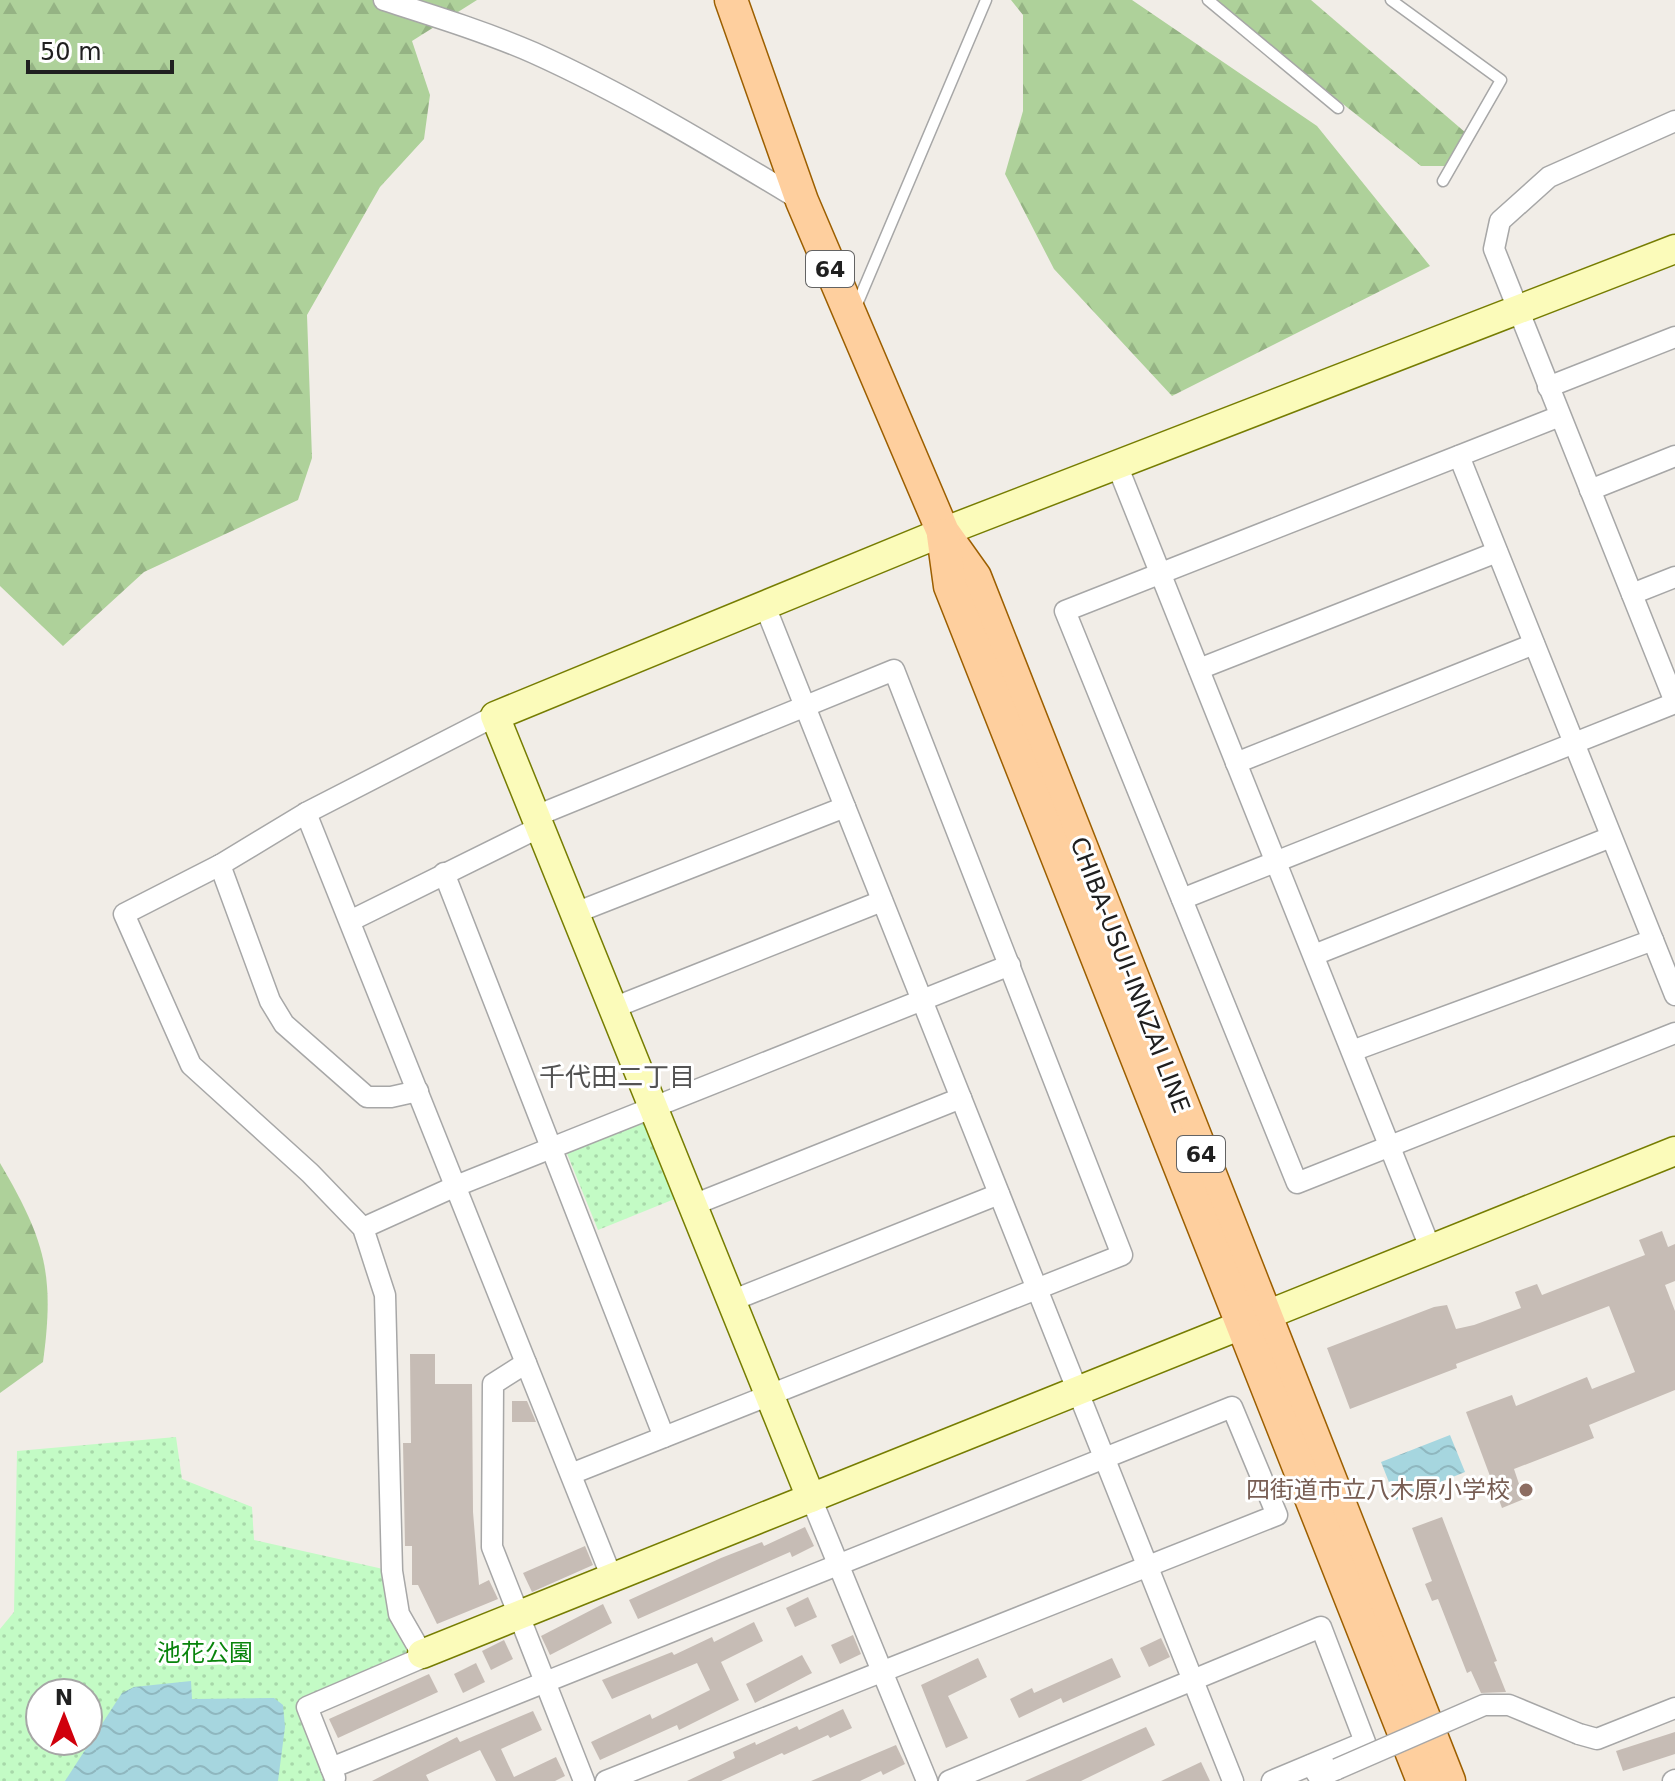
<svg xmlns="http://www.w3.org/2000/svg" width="1675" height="1781" font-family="'DejaVu Sans','Noto Sans JP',sans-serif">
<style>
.forest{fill:url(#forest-firs)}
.park{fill:url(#park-dots);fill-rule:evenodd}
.water{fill:url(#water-waves)}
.building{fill:#c6bcb5}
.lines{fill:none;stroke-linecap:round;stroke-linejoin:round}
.lane-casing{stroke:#a7a7a7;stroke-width:13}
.street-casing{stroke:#a7a7a7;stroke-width:23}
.secondary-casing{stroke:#767d02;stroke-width:31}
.primary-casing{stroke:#9c5f00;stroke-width:35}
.lane{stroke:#fff;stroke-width:10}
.street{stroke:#fff;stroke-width:20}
.secondary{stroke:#fbfbba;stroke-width:28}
.primary{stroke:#fecf9e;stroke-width:32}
.street-bridge-casing{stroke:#a7a7a7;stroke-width:23;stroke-linecap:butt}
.street-bridge{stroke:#fff;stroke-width:20}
.education-dot{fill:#8d6e63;stroke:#fff;stroke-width:3}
.labels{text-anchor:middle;stroke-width:6;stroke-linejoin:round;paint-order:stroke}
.shield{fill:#fff;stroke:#636363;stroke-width:2}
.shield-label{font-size:22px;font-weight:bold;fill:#202020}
.street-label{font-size:24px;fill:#202020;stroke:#fff}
.education-label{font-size:24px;fill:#785e54;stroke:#fff;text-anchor:end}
.park-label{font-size:24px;fill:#09840c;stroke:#fff}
.neighbourhood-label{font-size:26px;fill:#535353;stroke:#fff}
</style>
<defs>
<pattern id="forest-firs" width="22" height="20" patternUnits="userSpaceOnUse" patternTransform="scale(2)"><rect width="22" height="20" fill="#aed19a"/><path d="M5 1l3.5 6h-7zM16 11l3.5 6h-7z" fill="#95b384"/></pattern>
<pattern id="park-dots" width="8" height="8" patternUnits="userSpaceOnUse" patternTransform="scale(2)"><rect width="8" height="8" fill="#c3fbc5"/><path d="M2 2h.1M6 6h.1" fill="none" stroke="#a7d7a9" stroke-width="1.8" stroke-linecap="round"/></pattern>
<pattern id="water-waves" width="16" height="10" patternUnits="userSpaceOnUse" patternTransform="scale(2)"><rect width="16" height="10" fill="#a6d6df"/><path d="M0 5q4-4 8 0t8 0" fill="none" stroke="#8fb7bf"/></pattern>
</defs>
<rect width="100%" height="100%" fill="#f1ede7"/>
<!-- forest -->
<g class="forest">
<path d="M 0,0 L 477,0 L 412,41 L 430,95 L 424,139 L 380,187 L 307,315 L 312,458 L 298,500 L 144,572 L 63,646 L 0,586 Z"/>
<path d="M 1011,0 L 1132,0 L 1317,126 L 1430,266 L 1172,396 L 1054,269 L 1005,174 L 1023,111 L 1023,15 Z"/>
<path d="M 1212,0 L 1311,0 L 1466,133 L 1445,166 L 1421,166 Z"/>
<path d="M 0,1163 C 45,1240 55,1274 43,1362 L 0,1393 Z"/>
</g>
<!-- park -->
<g class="park">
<path d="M 646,1121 L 677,1198 L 598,1230 L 566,1151 Z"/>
<path d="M 176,1437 L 182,1479 L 252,1507 L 254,1540 L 392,1571 L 419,1659 L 318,1701 L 336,1781 L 0,1781 L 0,1629 L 14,1612 L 17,1451 ZM 40,1693 L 88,1693 L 88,1741 L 40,1741 Z"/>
</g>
<!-- water -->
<g class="water">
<path d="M 1450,1435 L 1465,1472 L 1396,1500 L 1381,1462 Z"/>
<path d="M 191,1681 L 192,1699 L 274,1698 L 283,1705 L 285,1727 L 278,1781 L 65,1781 L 122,1693 L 134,1687 Z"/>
</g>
<!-- building -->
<g class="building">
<path d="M 1662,1231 L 1668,1247 L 1675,1244 L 1675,1281 L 1665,1285 L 1675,1311 L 1675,1390 L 1589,1425 L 1594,1438 L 1514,1469 L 1524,1499 L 1502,1508 L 1466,1412 L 1512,1395 L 1516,1406 L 1587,1377 L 1592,1389 L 1635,1372 L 1609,1306 L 1456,1364 L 1457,1368 L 1350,1409 L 1327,1348 L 1434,1307 L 1447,1305 L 1456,1329 L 1474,1325 L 1521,1308 L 1515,1292 L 1537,1284 L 1542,1295 L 1645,1255 L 1639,1240 Z"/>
<path d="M 410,1354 L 435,1354 L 435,1384 L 472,1384 L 473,1512 L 479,1585 L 489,1580 L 498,1599 L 437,1624 L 418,1585 L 412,1585 L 412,1546 L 405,1546 L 403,1443 L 411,1443 Z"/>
<path d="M 512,1401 L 527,1401 L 536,1422 L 512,1422 Z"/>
<path d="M 1442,1517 L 1497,1661 L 1494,1662 L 1506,1692 L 1481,1693 L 1471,1671 L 1467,1673 L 1438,1599 L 1432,1601 L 1425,1584 L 1432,1581 L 1412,1528 Z"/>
<path d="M 805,1527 L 814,1546 L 792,1557 L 790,1552 L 638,1619 L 629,1600 L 721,1558 L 762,1542 L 764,1546 Z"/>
<path d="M 585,1546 L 593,1565 L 532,1592 L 523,1573 Z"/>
<path d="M 808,1597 L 817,1617 L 795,1627 L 786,1608 Z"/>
<path d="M 603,1604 L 612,1623 L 550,1655 L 541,1636 Z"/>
<path d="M 754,1622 L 763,1641 L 721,1662 L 739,1700 L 679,1730 L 677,1725 L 600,1760 L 591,1742 L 650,1714 L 652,1719 L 710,1690 L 697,1663 L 612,1699 L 602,1680 L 672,1652 L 674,1655 L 712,1637 L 714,1642 Z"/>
<path d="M 853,1635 L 861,1654 L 840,1664 L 831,1645 Z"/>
<path d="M 1161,1638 L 1170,1657 L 1149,1667 L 1140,1648 Z"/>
<path d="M 504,1640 L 513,1659 L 491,1670 L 482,1651 Z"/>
<path d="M 802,1655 L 812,1673 L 755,1703 L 746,1684 Z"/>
<path d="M 978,1658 L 987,1677 L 948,1696 L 968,1738 L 946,1748 L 921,1685 Z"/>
<path d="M 1112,1658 L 1121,1677 L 1063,1703 L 1061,1698 L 1019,1718 L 1010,1699 L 1032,1688 L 1034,1693 Z"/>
<path d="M 476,1663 L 485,1682 L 463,1693 L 454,1674 Z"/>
<path d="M 429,1674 L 438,1692 L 338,1738 L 329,1719 Z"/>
<path d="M 843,1709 L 852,1728 L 830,1738 L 828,1735 L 784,1755 L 782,1753 L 721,1781 L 687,1781 L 735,1758 L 733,1752 L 755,1742 L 756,1745 L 797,1726 L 799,1730 Z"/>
<path d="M 533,1711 L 542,1730 L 501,1749 L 514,1777 L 556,1757 L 565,1776 L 555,1781 L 496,1781 L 480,1750 L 426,1775 L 429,1781 L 372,1781 L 457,1737 L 460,1742 Z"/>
<path d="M 1146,1727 L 1155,1745 L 1081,1781 L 1025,1781 Z"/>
<path d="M 1675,1732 L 1675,1754 L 1623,1771 L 1616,1751 Z"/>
<path d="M 896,1745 L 905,1764 L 883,1775 L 881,1771 L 860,1781 L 811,1781 Z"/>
<path d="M 1201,1762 L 1210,1781 L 1161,1781 Z"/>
</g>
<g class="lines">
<defs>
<g id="lane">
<path d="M 1208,0 L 1338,108"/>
<path d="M 1391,0 L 1501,80 L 1443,181"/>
<path d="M 855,309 L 986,0"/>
</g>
<g id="street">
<path d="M 384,0 C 434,16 486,32 534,53 C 627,95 714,148 802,201"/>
<path d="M 1675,121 L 1549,177 L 1500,221 L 1494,249 L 1675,702"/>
<path d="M 1548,387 L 1675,337"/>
<path d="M 1560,416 L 1065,611 L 1297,1183 L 1675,1033"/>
<path d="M 1459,456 L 1675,995"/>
<path d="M 1117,465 L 1431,1250"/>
<path d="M 1590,490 L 1675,456"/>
<path d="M 1632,594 L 1675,577"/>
<path d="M 765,606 L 1233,1781"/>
<path d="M 1199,669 L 1497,552"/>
<path d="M 1236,763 L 1534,644"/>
<path d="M 306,813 L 612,1578"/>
<path d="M 536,816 L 894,670 L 1122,1255 L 571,1474"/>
<path d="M 220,865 L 270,1001 L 284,1024 L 367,1097 L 391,1097 L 418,1091"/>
<path d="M 444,873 L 664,1437"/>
<path d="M 1182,899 L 1675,703"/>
<path d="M 575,913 L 845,807"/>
<path d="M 350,921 L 540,827"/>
<path d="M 1314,955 L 1611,837"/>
<path d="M 613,1008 L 882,901"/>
<path d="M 1352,1051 L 1653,940"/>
<path d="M 693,1205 L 961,1098"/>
<path d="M 363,1228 L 456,1186 L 1010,965"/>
<path d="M 731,1301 L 999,1194"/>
<path d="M 526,1363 L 493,1384 L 492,1547 L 584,1781"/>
<path d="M 811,1498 L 927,1781"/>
<path d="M 1579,1734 L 1597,1739 L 1675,1708"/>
<path d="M 1311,1765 L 1319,1777 L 1337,1769"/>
<path d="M 331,1768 L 1232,1407 L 1277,1515 L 606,1781"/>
<path d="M 335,1778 L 307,1707 L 419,1659 L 422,1654 L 399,1614 L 392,1571 L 385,1295 L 363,1228 L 310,1173 L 191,1065 L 124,914 L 220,865 L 306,813 L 495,716"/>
<path d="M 949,1781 L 1321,1627 L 1365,1742 L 1272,1781"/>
<path d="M 1673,1781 L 1675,1780"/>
</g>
<g id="secondary">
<path d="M 811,1498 L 495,716 L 943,532 L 1675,249"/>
<path d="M 422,1654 L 1675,1151"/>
</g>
<g id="primary">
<path d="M 731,0 L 802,201 L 943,532 L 975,577 L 1449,1781"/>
<path d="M 943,535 L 950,586 L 1423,1781"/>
</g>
</defs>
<!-- lane casing -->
<use href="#lane" class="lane-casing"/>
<!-- street casing -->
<use href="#street" class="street-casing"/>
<!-- secondary casing -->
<use href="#secondary" class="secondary-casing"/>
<!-- primary casing -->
<use href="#primary" class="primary-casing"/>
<!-- lane -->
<use href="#lane" class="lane"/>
<!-- street -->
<use href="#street" class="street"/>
<!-- secondary -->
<use href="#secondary" class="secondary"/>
<!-- primary -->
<use href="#primary" class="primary"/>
<defs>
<path id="street-bridge" d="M 1337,1769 L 1484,1705 L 1509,1705 L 1579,1734"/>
</defs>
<!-- street-bridge casing -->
<use href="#street-bridge" class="street-bridge-casing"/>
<!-- street-bridge -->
<use href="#street-bridge" class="street-bridge"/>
</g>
<!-- markers -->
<circle class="education-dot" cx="1526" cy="1490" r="8"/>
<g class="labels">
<!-- shield labels -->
<g class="shield">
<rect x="806" y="251" width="48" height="36" rx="6"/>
<rect x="1177" y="1136" width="48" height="36" rx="6"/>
</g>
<g class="shield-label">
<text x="830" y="277">64</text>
<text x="1201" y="1162">64</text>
</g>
<!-- street labels -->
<g class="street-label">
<text transform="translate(1130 975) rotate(69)" y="8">CHIBA-USUI-INNZAI LINE</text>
</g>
<!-- education labels -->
<g class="education-label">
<text x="1510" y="1498">四街道市立八木原小学校</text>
</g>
<!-- park labels -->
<g class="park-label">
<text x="205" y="1661">池花公園</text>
</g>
<!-- neighbourhood labels -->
<g class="neighbourhood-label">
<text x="617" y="1086">千代田二丁目</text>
</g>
</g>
<!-- north arrow -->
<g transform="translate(64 1717)"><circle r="38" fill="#ffffff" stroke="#a6a6a6" stroke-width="2"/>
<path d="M0-6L14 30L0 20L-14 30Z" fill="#d0000c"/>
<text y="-12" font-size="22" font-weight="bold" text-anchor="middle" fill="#202020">N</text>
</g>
<!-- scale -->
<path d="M28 60v12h144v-12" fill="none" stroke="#202020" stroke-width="4"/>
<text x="40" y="60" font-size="24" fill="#202020" stroke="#ffffff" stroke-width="6" paint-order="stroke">50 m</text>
</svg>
